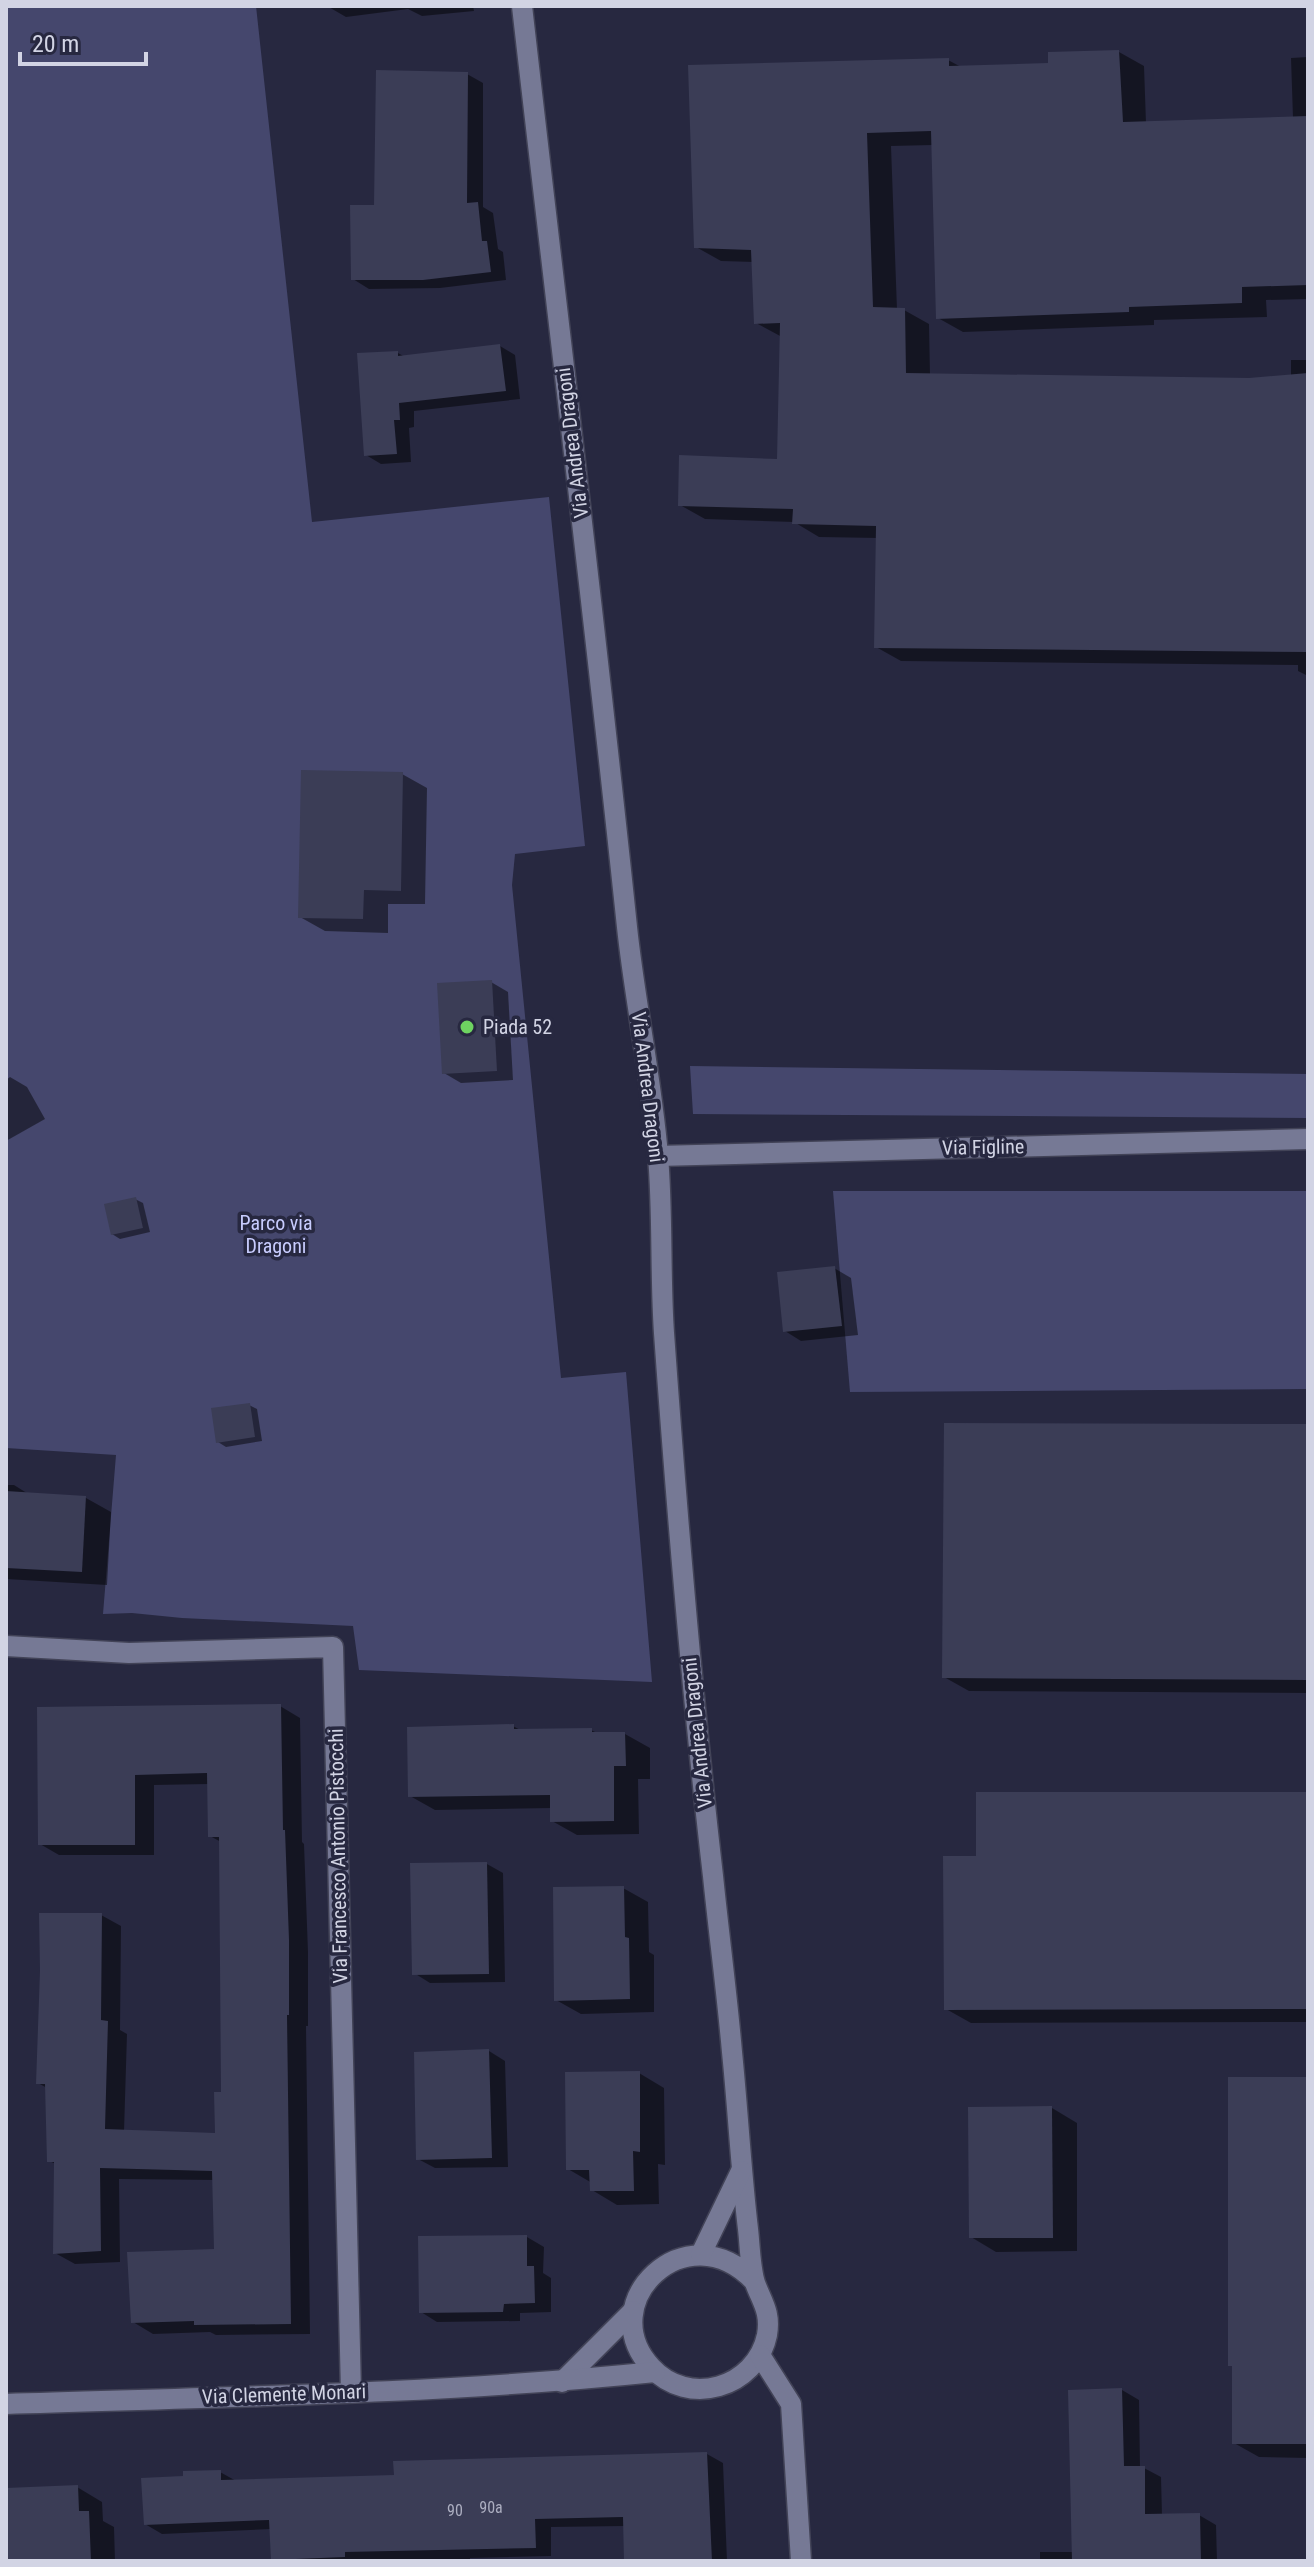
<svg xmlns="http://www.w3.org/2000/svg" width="1314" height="2567" font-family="'Roboto Condensed',sans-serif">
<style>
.green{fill:#45476d}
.shadow{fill:#0007}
.building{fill:#3b3d56}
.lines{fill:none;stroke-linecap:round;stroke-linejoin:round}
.minor-casing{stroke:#424357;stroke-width:23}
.minor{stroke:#767995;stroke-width:20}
.poi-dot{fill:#6ed361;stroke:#272840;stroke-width:3}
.labels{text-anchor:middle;stroke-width:7;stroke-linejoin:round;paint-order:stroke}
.number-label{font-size:16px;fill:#acaec0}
.street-label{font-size:20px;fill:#d2d4e4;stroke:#272840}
.poi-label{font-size:20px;fill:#d2d4e4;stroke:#272840;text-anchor:start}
.park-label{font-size:20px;fill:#c8ccfe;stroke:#272840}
</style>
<rect width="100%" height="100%" fill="#272840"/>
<!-- green -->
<g class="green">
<path d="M 6,6 L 256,6 L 312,522 L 549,497 L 585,846 L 515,854 L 512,885 L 561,1378 L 626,1372 L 652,1682 L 359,1670 L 353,1626 L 182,1618 L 132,1613 L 103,1614 L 116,1455 L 6,1448 Z"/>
<path d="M 690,1066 L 1308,1074 L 1308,1118 L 693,1114 Z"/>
<path d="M 833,1191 L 1308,1191 L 1308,1389 L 850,1392 Z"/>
</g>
<!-- shadow -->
<g class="shadow">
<path d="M 327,6 L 473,6 L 474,11 L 422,16 L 408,9 L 346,17 Z"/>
<path d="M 1119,52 L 1144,66 L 1146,123 L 1293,118 L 1291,58 L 1308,57 L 1308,299 L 1266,300 L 1267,317 L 1154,320 L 1154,325 L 963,332 L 938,318 L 933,145 L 891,146 L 897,309 L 904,310 L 929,324 L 930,375 L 1249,380 L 1291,376 L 1291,360 L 1308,360 L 1308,676 L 1298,671 L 1298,665 L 901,661 L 876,647 L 878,538 L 819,537 L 794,522 L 705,519 L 680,505 L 779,461 L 782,337 L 756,323 L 754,262 L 721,261 L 696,247 L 948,60 L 963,68 L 1050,65 Z"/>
<path d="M 467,74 L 483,83 L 483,207 L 493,213 L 498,249 L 503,252 L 506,280 L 440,288 L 369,289 L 353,279 L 376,207 Z"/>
<path d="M 500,346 L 515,355 L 520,399 L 414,411 L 414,427 L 409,428 L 411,462 L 381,464 L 366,455 L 398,353 L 405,357 Z"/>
<path d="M 402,774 L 427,788 L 425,904 L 388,904 L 388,933 L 325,931 L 300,917 Z"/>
<path d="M 491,982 L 508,992 L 513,1080 L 461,1083 L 444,1073 Z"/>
<path d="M 10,1077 L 27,1087 L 45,1119 L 6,1141 L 6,1080 Z"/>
<path d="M 135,1199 L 143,1203 L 150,1232 L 120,1239 L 112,1234 Z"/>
<path d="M 834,1268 L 851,1278 L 858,1335 L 801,1341 L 785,1331 Z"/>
<path d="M 249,1405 L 257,1409 L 262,1441 L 226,1447 L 218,1442 Z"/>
<path d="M 1308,1426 L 1308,1693 L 969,1691 L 944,1677 Z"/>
<path d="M 6,1485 L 14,1485 L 30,1495 L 86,1498 L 111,1512 L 107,1585 L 6,1579 Z"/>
<path d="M 280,1706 L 300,1718 L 302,1842 L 304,1844 L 308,1952 L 308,2026 L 306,2026 L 310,2334 L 216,2335 L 210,2332 L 153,2334 L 133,2322 L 216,2251 L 215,2180 L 119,2179 L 120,2262 L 75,2264 L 55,2253 L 56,2164 L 49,2161 L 47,2088 L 38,2083 L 101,1915 L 121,1926 L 120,2030 L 127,2034 L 124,2132 L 217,2135 L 223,2094 L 221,1842 L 210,1836 L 209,1784 L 154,1785 L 154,1855 L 59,1855 L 40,1844 L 39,1709 Z"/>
<path d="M 513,1726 L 522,1731 L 591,1730 L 599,1734 L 625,1734 L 650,1748 L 650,1779 L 638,1779 L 639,1834 L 577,1835 L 552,1821 L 552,1808 L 435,1810 L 410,1796 Z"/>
<path d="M 1308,1794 L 1308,2022 L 971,2023 L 946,2009 L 978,1857 Z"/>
<path d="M 487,1864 L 503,1873 L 505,1982 L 430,1983 L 414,1973 Z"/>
<path d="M 623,1888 L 648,1902 L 649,1952 L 654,1955 L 654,2012 L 581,2014 L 556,2000 Z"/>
<path d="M 489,2051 L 505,2061 L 508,2167 L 435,2168 L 418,2159 Z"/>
<path d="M 639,2073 L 664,2088 L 665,2165 L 658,2164 L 659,2204 L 617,2205 L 592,2190 L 592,2183 L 568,2169 Z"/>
<path d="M 1308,2079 L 1308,2458 L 1259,2457 L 1234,2443 Z"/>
<path d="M 1052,2108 L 1077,2123 L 1077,2251 L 996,2252 L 971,2237 Z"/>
<path d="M 527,2237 L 544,2247 L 543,2273 L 551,2278 L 551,2312 L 520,2313 L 520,2321 L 437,2322 L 421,2312 Z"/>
<path d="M 1122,2390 L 1139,2400 L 1140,2468 L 1144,2468 L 1161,2477 L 1162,2515 L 1199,2515 L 1216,2525 L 1217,2561 L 1040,2561 L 1040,2552 L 1073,2552 Z"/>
<path d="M 707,2454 L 723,2463 L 727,2561 L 628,2561 L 625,2526 L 551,2527 L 551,2556 L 470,2558 L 470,2561 L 421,2561 L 421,2559 L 277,2561 L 273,2558 L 272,2529 L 162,2534 L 145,2524 L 185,2478 L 220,2472 L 238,2482 L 396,2477 Z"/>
<path d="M 77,2487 L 102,2502 L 103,2521 L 114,2527 L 115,2561 L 6,2561 Z"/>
</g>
<!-- building -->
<g class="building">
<path d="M 1119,50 L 1123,122 L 1308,116 L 1308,285 L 1242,287 L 1242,303 L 1129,307 L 1129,312 L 936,319 L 931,131 L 867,133 L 873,307 L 905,308 L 906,373 L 1249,378 L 1308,373 L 1308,652 L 874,648 L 876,526 L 792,524 L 793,509 L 678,506 L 679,455 L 777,459 L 780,323 L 754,324 L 751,250 L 694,248 L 688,65 L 949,58 L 949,66 L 1048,63 L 1048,52 Z"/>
<path d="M 376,70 L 468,72 L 467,203 L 478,202 L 482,241 L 487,241 L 491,272 L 423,280 L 351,280 L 350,205 L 374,205 Z"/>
<path d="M 500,344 L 506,391 L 399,403 L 400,420 L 394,420 L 397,454 L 364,456 L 357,353 L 398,351 L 398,356 Z"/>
<path d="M 301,770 L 403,772 L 401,891 L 364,890 L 363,919 L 298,918 Z"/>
<path d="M 492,980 L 497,1071 L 442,1074 L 437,983 Z"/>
<path d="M 136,1197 L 143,1228 L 111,1235 L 104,1204 Z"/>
<path d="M 835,1266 L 842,1326 L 783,1332 L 777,1272 Z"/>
<path d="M 250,1403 L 255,1437 L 216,1443 L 211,1408 Z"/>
<path d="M 944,1423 L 1308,1424 L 1308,1680 L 942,1678 Z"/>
<path d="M 6,1491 L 86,1496 L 82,1572 L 6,1568 Z"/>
<path d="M 281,1704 L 283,1830 L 285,1830 L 289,1940 L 289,2015 L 287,2015 L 291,2324 L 194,2325 L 194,2321 L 131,2323 L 127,2252 L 214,2249 L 212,2171 L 100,2168 L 101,2251 L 53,2254 L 54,2162 L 47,2162 L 45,2084 L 36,2084 L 40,1971 L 39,1913 L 102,1913 L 101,2020 L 108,2021 L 105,2129 L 215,2133 L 214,2092 L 221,2092 L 219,1837 L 208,1837 L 207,1773 L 135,1775 L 135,1845 L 38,1845 L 37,1707 Z"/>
<path d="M 514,1724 L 514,1729 L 592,1728 L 592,1732 L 625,1732 L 626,1766 L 614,1766 L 614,1821 L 550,1822 L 550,1795 L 408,1797 L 407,1727 Z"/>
<path d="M 976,1792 L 1308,1792 L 1308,2009 L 944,2010 L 943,1856 L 976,1856 Z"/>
<path d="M 487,1862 L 489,1974 L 412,1975 L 410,1863 Z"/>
<path d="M 624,1886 L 625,1937 L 629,1938 L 630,1999 L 554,2001 L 553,1887 Z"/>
<path d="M 489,2049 L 492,2158 L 416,2160 L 414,2052 Z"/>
<path d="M 640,2071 L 640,2152 L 633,2151 L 634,2191 L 590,2191 L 589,2170 L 566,2170 L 565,2072 Z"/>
<path d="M 1228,2077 L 1308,2077 L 1308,2444 L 1232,2444 L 1232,2366 L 1228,2366 Z"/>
<path d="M 1052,2106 L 1053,2238 L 969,2238 L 968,2107 Z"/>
<path d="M 527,2235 L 527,2266 L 534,2266 L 535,2303 L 504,2304 L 503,2312 L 419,2313 L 418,2236 Z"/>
<path d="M 1122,2388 L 1124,2466 L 1145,2466 L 1145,2514 L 1200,2513 L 1201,2561 L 1072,2561 L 1068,2390 Z"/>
<path d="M 707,2452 L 712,2561 L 624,2561 L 623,2517 L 535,2519 L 536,2548 L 345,2552 L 345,2557 L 271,2560 L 269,2520 L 144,2525 L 141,2478 L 183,2476 L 183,2471 L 221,2470 L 221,2480 L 394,2475 L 393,2461 Z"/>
<path d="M 78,2485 L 79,2511 L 89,2511 L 91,2561 L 6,2561 L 6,2488 Z"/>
</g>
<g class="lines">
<defs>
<g id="minor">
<path d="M 522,6 C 557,313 595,620 627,927 C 635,1003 652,1080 658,1156 C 663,1215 660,1275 664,1333 C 677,1515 692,1696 713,1876 C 719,1935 727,1994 732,2052 C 738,2111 741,2170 748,2229 C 750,2246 750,2267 755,2283 C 762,2302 771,2312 767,2335 C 756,2388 688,2408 651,2367 C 592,2303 686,2210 754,2281"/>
<path d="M 658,1156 L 1308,1139"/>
<path d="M 6,1646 L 129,1653 L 333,1647 L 351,2392"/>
<path d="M 701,2254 L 741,2171"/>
<path d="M 760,2355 L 791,2404 L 801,2561"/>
<path d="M 562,2382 L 633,2311"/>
<path d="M 6,2404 C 222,2397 440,2394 655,2372"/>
</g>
</defs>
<!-- minor casing -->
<use href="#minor" class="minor-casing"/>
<!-- minor -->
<use href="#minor" class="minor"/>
</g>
<!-- markers -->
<circle class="poi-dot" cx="467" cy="1027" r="8"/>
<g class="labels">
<!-- number labels -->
<g class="number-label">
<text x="491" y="2513">90a</text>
<text x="455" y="2516">90</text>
</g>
<!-- street labels -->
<g class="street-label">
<text transform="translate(572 443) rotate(-97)" y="7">Via Andrea Dragoni</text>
<text transform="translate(648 1087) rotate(83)" y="7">Via Andrea Dragoni</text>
<text transform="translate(983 1147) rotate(-1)" y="7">Via Figline</text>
<text transform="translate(697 1733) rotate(-96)" y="7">Via Andrea Dragoni</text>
<text transform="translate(338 1856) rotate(-91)" y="7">Via Francesco Antonio Pistocchi</text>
<text transform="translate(284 2394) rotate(-2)" y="7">Via Clemente Monari</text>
</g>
<!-- poi labels -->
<g class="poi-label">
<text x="483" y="1034">Piada 52</text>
</g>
<!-- park labels -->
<g class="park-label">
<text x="276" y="1230">Parco via<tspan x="276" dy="23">Dragoni</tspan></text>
</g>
</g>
<!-- border -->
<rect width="1314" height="2567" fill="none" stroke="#d2d4e4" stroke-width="16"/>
<!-- scale -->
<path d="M20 52v12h126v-12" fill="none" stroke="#d2d4e4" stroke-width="4"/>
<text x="32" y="52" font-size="24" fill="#d2d4e4" stroke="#272840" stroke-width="6" paint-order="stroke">20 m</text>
</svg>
